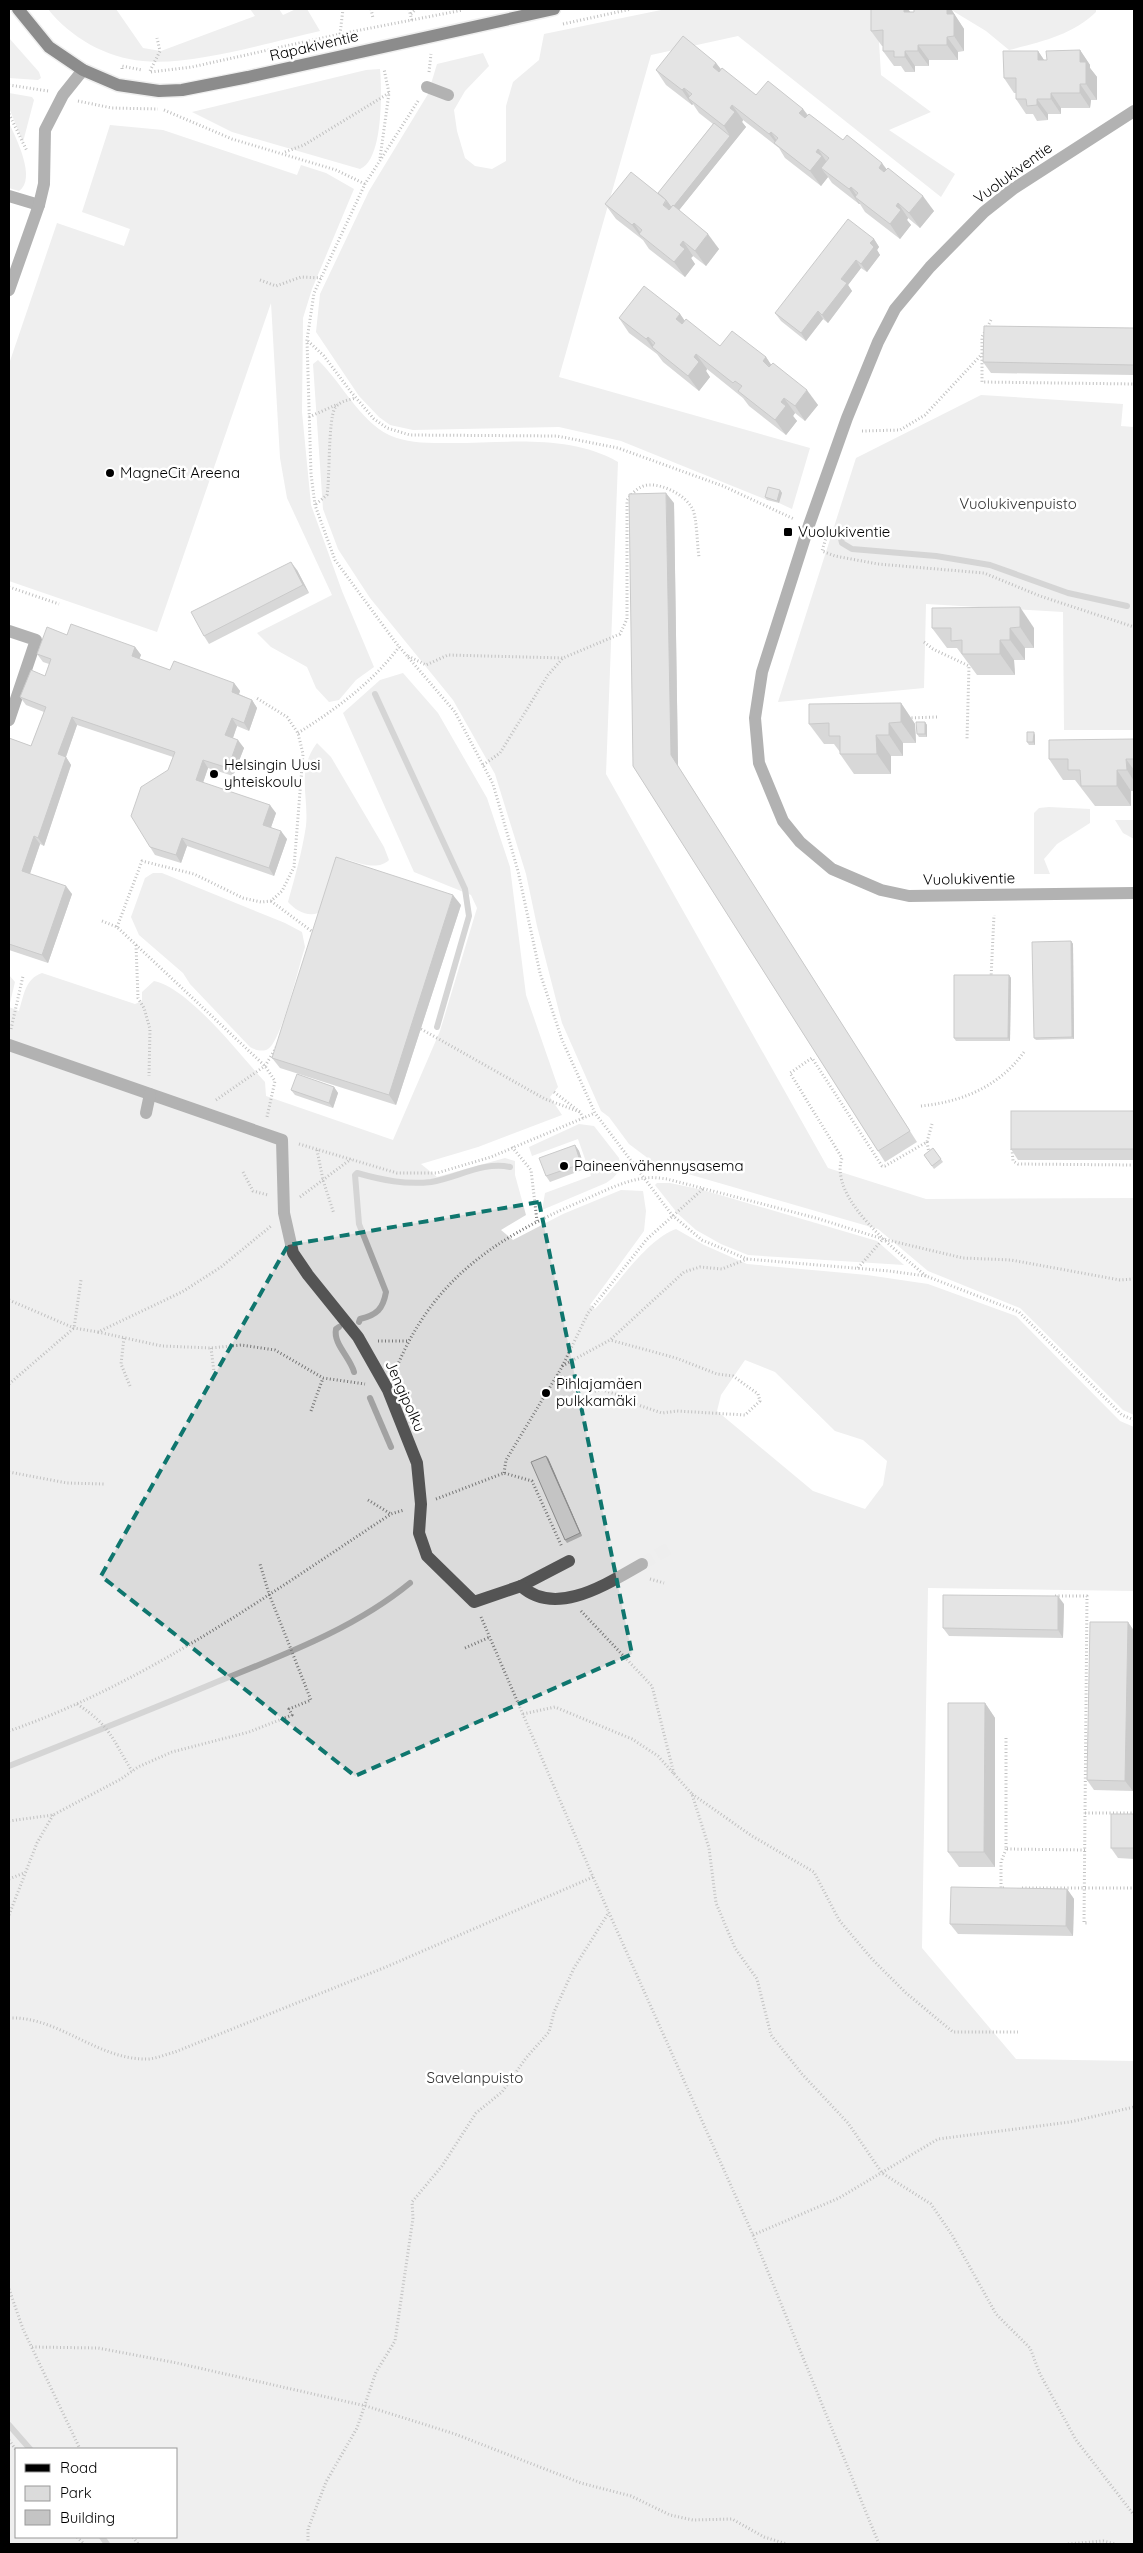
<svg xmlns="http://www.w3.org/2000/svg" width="1143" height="2553" font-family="Quicksand,sans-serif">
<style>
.green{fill:#dbdbdb;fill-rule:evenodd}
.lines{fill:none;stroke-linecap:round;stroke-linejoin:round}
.stream{stroke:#a2a2a2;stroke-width:6}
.minor-tunnel{stroke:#d9d9d9;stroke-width:12;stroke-dasharray:12 6;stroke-linecap:butt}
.major-casing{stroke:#dbdbdb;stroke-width:15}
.path{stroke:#767676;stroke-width:3;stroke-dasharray:1 2.5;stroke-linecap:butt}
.minor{stroke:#545454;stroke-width:12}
.major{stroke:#000;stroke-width:12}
.wall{fill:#a9a9a9}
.shaded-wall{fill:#898989}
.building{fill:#c4c4c4;stroke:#898989}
.marked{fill:none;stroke:#0f766e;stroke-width:4;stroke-dasharray:10 6;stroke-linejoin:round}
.poi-dot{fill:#000;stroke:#fff;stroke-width:2}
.labels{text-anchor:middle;stroke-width:5;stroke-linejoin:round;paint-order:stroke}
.street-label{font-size:15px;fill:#000;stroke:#fff}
.poi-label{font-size:15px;fill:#000;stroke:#fff;text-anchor:start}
.park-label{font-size:15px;fill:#323232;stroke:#fff}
</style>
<rect width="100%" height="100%" fill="#fff"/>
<!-- green -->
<g class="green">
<path d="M 48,9 L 116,9 L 143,48 L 161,51 L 255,16 L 250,9 L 279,9 L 283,15 L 296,9 L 307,9 L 320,31 C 270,42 193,66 143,61 C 106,58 70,37 48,9 Z"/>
<path d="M 666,9 L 1096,9 L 1096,12 C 1073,35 1040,42 1009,50 L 986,31 L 953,11 L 877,9 L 881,75 L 931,112 L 889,130 L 955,174 L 941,197 L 738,36 L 651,55 L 559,377 L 810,448 L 792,509 L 779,503 L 782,493 L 770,490 L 767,500 L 621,441 L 559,427 L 413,430 L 390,425 L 379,417 L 359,396 L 316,332 L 320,294 L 369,191 L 428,94 L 437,64 L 483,53 L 489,66 L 465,91 L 454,110 L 457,131 L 465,158 L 475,166 L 492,169 L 506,161 L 506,106 L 513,82 L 539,60 L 544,34 Z"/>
<path d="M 9,38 L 39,72 L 41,78 L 38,80 L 9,78 Z"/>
<path d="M 380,69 C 382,92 383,160 360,169 L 232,132 L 192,112 L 366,70 Z"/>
<path d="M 9,93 L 32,97 L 34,100 L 23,142 L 9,108 Z"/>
<path d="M 9,123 C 16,138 37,179 19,191 L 9,188 Z"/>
<path d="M 110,125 L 163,130 L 297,175 L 301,165 L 326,173 L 354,189 L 312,289 L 303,318 L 302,412 L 311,505 L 342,591 L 374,667 L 356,680 L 339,700 L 329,702 L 316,688 L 307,667 L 271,647 L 257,633 L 332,595 L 287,498 L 280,458 L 271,303 L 157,632 L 9,581 L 9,364 L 57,223 L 124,246 L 130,229 L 82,212 Z"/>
<path d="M 318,360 C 342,383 359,420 389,435 C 409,444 430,443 453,443 C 507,443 569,434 618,462 L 606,774 L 828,1168 L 926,1199 L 1134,1198 L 1134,1415 L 1123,1410 L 1020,1308 L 928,1271 L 878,1229 L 657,1165 L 629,1144 L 609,1117 L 601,1111 L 562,1023 L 537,926 L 526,874 L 495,774 L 453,700 L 370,598 L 338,549 L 323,509 L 313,364 Z"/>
<path d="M 981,395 L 1123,404 L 1121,426 L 1134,427 L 1134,730 L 1064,730 L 1063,612 L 926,604 L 924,688 L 778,702 L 856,458 Z"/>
<path d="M 403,673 L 438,713 L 487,798 L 510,867 L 526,995 L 558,1087 L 550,1097 L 562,1115 L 478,1147 L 421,1164 L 437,1177 L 505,1158 L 515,1161 L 515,1175 L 526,1215 L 501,1230 L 513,1240 L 563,1214 L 621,1190 L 643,1191 L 646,1211 L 644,1231 L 590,1305 L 595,1309 C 616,1286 647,1239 676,1229 L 704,1245 L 747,1264 L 867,1275 L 928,1284 L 1016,1316 L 1120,1421 L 1134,1427 L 1134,1591 L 928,1588 L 922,1948 L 1016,2059 L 1134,2061 L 1134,2544 L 9,2544 L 9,1007 L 19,1011 C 24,995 25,979 42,973 L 135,1004 L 142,1001 L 142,992 L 154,981 C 189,988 240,1055 265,1082 L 266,1096 L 393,1140 L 440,1031 L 477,908 L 471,895 L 414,872 L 343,713 L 380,680 ZM 745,1360 L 775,1372 L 835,1431 L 863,1440 L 887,1461 L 883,1485 L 865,1509 L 813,1491 L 717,1411 L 721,1395 ZM 16,2449 L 176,2449 L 176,2537 L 16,2537 Z"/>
<path d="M 317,743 L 331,757 L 384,847 L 389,860 C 378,871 359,863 345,859 L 341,862 L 318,913 C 307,917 295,910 288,902 C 295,877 302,852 306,826 C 309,796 296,771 317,743 Z"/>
<path d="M 1049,807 L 1090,809 L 1090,823 L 1057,844 L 1044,859 L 1050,874 L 1034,874 L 1034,813 L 1039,808 Z"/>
<path d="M 1115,820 L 1134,820 L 1134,839 L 1123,833 Z"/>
<path d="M 153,873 L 162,873 L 285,923 L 302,932 L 305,947 C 299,965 282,1040 268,1049 C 263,1052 255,1050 250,1047 L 190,984 L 183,973 L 139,935 L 131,917 L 145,878 Z"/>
<path d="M 9,975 L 15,982 L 9,1007 Z"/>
<path d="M 579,1124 L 594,1126 L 619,1158 L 621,1169 L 613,1178 L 606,1183 L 542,1210 L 545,1193 L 591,1176 L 578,1139 L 532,1156 L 529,1147 Z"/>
<path d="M 657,1183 L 670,1183 L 703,1190 L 877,1241 L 904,1265 L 748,1255 L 721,1244 L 696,1230 L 678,1214 L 655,1185 Z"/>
</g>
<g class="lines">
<!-- stream -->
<g class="stream">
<path d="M 840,535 L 842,543 L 852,549 L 936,556 L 990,565 L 1068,593 L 1127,606"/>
<path d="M 375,694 L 465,889 L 469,916 L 437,1027"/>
<path d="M 359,1322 L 360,1319 C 377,1315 383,1309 386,1292 L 359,1224 L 355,1175 L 357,1173 C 382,1180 405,1185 431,1182 C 457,1178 483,1161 510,1167"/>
<path d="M 339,1327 L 336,1329 C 333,1344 350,1357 354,1372"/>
<path d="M 370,1398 L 391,1447"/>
<path d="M 9,1766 C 77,1739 145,1712 212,1684 C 280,1656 353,1630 410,1583"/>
<path d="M 9,2425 L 30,2449"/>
<path d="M 102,2537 L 107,2544"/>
</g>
<!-- minor-tunnel -->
<path class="minor-tunnel" d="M 642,1564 L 671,1547"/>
<defs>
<path id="major" d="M 18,9 L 49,47 L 83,70 L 118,85 L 159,91 L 182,90 L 248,77 L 554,9"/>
</defs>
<!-- major casing -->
<use href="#major" class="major-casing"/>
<!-- path -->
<g class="path">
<path d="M 371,9 L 373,18"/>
<path d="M 409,9 L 412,21"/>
<path d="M 411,14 L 416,9"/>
<path d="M 563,24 L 631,9"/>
<path d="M 340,34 L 343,9"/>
<path d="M 122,69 L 122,66 L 142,70"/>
<path d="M 150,71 L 160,51 L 157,38"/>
<path d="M 151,72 L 192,67 L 340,34 L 463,10"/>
<path d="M 429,72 L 431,54"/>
<path d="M 9,85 L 48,91"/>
<path d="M 78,101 L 112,108 L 158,109"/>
<path d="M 418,101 L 365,184 L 314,293 L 307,340 L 311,474 L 315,505 L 335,560 L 396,643 L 455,712 L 493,784 L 518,871 L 540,973 L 562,1040 L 595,1113 L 672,1215 L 702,1240 L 747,1259 L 889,1271 L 926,1276 L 1019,1312 L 1122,1415 L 1134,1420"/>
<path d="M 164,110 L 232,139 L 336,170 L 365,184"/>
<path d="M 9,114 L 27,151"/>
<path d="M 285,152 L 304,145 L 389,93"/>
<path d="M 380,158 L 389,93 L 384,69"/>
<path d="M 260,280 L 276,286 L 301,277 L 321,278"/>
<path d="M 991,320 L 982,337 L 982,382 L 1134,384"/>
<path d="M 308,341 L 324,356 L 351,392 L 374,419 L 387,428 L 410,435 L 557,436 L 618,448 L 723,486 L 794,519"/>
<path d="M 309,417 L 338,404"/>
<path d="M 862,431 L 900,430 L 925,415 L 982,354"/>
<path d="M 316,504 L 327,495 C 330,477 328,420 335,408 C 340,401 348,400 356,398"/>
<path d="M 823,529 L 828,531 L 822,551 L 835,556 L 878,564 L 984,573 L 1040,596 L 1134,627"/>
<path d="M 9,587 L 59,604"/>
<path d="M 924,642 L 933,649 L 969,666 L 967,739"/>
<path d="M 408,656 L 426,665 L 448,655 L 563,658"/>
<path d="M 908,718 L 937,717"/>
<path d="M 298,733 C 336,709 372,683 399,647"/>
<path d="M 483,765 L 500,753 L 548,675 L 563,658 L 620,634 L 627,619 L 627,500 C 632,493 640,485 649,485 C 664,484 687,496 693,510 C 697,520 697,544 699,557"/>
<path d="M 271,901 L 314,933 L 313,935"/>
<path d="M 102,921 L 117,927 L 265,1066 L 275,1081 L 267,1117"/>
<path d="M 117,927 L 142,861 L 194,874 L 243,898 L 261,902 L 271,901 L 282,891 L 294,867 L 303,754 L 298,733 L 287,717 L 255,697"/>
<path d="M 136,945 L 138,998 L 144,1008 L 150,1029 L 149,1076"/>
<path d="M 991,978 L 994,915"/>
<path d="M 11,1029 L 23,976"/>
<path d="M 421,1029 L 545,1099 L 580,1112"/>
<path d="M 554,1092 L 580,1112 L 583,1118"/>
<path d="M 216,1100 L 265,1066 L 277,1046"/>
<path d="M 921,1106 C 962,1102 1000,1086 1024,1052"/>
<path d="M 927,1142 L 929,1153"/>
<path d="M 299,1144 L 397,1173 L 437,1173 L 491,1157 L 595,1113"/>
<path d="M 512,1147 L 531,1170 L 537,1221"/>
<path d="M 1012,1149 L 1013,1161 L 1018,1164 L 1134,1165"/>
<path d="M 317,1150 L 323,1180 L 334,1214"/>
<path d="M 243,1172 L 253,1191 L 268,1195"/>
<path d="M 300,1197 L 351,1159"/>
<path d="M 858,1268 L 883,1239"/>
<path d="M 926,1276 C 898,1252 828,1199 842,1158 L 790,1073 L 812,1058 L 882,1166 L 885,1166 L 927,1142 L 932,1124"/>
<path d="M 9,1300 L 74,1328 L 98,1332 L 182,1292 L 221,1267 L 271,1226"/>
<path d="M 98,1332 L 162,1346 L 211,1348 L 241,1345 L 275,1350 L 323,1378 L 365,1384"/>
<path d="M 124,1338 L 121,1364 L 130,1386"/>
<path d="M 378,1341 L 408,1341"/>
<path d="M 211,1348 L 214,1372"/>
<path d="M 562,1366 L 610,1340 L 684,1272 L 700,1267 L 722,1269 L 747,1259"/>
<path d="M 396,1369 C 432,1281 492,1240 577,1203 C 598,1194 622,1181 645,1178 C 652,1177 660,1178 667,1179 L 816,1218 L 883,1239 L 963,1258 L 1011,1260 L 1120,1280 L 1134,1279"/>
<path d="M 557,1375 L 572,1381 L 590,1392 L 602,1390 L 619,1395 L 629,1402 L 662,1413 L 677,1411 L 745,1415 L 760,1401 L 758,1394 L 733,1376 L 717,1374 L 676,1358 L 610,1340"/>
<path d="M 9,1384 L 74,1328 L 81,1280"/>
<path d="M 311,1411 L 323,1378"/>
<path d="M 9,1472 L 67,1483 L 104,1484"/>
<path d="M 504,1473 L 506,1460 L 562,1367 L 588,1313 L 647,1239 L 704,1188"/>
<path d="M 436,1499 L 504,1473 L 532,1481 L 562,1547"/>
<path d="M 368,1500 L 391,1514"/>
<path d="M 650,1579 L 664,1583"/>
<path d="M 1055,1596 L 1087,1596 L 1084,1923 L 1089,1923"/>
<path d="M 581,1611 L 652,1686 L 674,1774"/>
<path d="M 481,1617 L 593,1877 L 753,2235 L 879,2544"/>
<path d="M 465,1648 L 490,1637"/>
<path d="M 77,1704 C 111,1726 112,1739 132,1771"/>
<path d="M 523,1714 L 555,1707 L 632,1739 L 658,1756 L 692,1794 L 709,1848 L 716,1903 L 735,1948 L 757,1979 L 771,2035 L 802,2074 L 848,2123 L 882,2173 L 931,2204 L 952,2235 L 996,2314 L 1030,2348 L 1040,2374 L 1076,2440 L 1134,2515"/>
<path d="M 9,1731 C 147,1683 269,1594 391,1514 L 404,1510"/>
<path d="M 1006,1738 L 1006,1849 L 1085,1850"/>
<path d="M 692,1794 L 752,1836 L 814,1872 L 839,1920 L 872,1959 L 906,1993 L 953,2032 L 1018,2032"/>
<path d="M 1085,1813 L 1134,1813"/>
<path d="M 9,1821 L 53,1815 L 121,1779 L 138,1767 L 172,1752 L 249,1732 L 292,1715 L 289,1709 L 311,1700 L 269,1594 L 260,1564"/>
<path d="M 9,1879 L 24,1873"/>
<path d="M 1004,1888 L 1001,1888 L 1001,1862 L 1006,1849"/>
<path d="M 1022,1888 L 1134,1888"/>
<path d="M 9,1915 L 37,1843 L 53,1815"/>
<path d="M 9,2018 C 59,2016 98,2061 149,2059 C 158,2058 167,2054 175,2052 L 386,1967 L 593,1877"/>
<path d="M 753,2235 L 839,2198 L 938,2139 L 1070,2122 L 1134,2107"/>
<path d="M 9,2289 L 23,2329 L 80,2449"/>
<path d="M 32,2347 L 98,2348 L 177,2363 L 366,2406 L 455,2434 L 581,2483 L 631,2496 L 670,2515 L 693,2520 L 732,2519 L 764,2537 L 787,2544"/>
<path d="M 9,2440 L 16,2450"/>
<path d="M 77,2537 L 84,2544"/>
<path d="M 133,2537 L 138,2544"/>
<path d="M 308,2544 L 308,2529 L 326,2482 L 357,2428 L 376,2372 L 395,2341 L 413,2218 L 412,2202 L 442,2166 L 476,2113 L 502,2092 L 526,2058 L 549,2032 L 554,2012 L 574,1968 L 609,1912"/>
<path d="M 1068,2544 L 1103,2541 L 1115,2544"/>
</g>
<!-- minor -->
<g class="minor">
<path d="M 427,87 L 448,95"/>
<path d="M 1134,111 L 1013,189 L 984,212 L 930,267 L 895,309 L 878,342 L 847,418 L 809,525 L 762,672 L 755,718 L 759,763 L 783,821 L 800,842 L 832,869 L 881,890 L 909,896 L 1134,893"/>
<path d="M 9,196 L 39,205"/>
<path d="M 9,290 L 39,205 L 44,184 L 45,130 L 63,95 L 83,70"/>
<path d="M 9,631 L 36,640 L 9,720"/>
<path d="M 9,1045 L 282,1140 L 284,1213 L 293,1253 L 308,1275 L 358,1337 L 388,1390 L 417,1463 L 421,1504 L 419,1533 L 427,1556 L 474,1602 L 521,1586 L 569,1561"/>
<path d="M 146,1113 L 150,1094"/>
<path d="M 521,1586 C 556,1618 608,1583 642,1564"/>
</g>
<!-- major -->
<use href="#major" class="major"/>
</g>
<!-- wall -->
<g class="wall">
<path d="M 914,9 L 951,9 L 964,29 L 964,51 L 958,52 L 958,60 L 929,60 L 929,66 L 915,66 L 915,72 L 905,72 L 901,66 L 894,66 L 883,51 L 883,46 L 882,46 L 871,31 L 910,12 L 914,12 Z"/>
<path d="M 1080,50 L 1090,65 L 1090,68 L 1097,77 L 1097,100 L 1091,100 L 1090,108 L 1061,108 L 1061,114 L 1048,114 L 1048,120 L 1037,121 L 1033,114 L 1026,114 L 1016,99 L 1016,93 L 1014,93 L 1004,78 L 1038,51 L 1044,60 L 1047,60 Z"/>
<path d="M 716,63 L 721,69 L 756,95 L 803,109 L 808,115 L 843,140 L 886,169 L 934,211 L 920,228 L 908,218 L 907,220 L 911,225 L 900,239 L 865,212 L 860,204 L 859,204 L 832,183 L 828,177 L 821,186 L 785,158 L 779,148 L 743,120 L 742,122 L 746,127 L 679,210 L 719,249 L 706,266 L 693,256 L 691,258 L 695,264 L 685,277 L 649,249 L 643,240 L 616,219 L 605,204 L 658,193 L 713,124 L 699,113 L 693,104 L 692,105 L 666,85 L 656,70 Z"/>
<path d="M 874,239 L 879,247 L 877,250 L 880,255 L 867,272 L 861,268 L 848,285 L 852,291 L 828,323 L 823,319 L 806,341 L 781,321 L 775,313 Z"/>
<path d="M 680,314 L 685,321 L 720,346 L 766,357 L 771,365 L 818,405 L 805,421 L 795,413 L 793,416 L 797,421 L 786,435 L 749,406 L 743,398 L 707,369 L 706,371 L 710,377 L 699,391 L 663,362 L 657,354 L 629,333 L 619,318 Z"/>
<path d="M 1134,328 L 1134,375 L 991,373 L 983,362 Z"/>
<path d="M 780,490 L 782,493 L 779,503 L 767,500 L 765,497 Z"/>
<path d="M 674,503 L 678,766 L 917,1142 L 885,1162 L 633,766 Z"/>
<path d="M 297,570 L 309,593 L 209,644 L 204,636 Z"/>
<path d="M 932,608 L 1034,628 L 1034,648 L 1025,648 L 1025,660 L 1014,660 L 1015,675 L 977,675 L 957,648 L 947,648 L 932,628 Z"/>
<path d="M 67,635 L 135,647 L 141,655 L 139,659 L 170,670 L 234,683 L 240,691 L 239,694 L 252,700 L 257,708 L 249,731 L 237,726 L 233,738 L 244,748 L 233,776 L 208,768 L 203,783 L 276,813 L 271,827 L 287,839 L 274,876 L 187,846 L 181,863 L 155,855 L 150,847 L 168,770 L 173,757 L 77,725 L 66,757 L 71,765 L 44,846 L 40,844 L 30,874 L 72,894 L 48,963 L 9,950 L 9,738 L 31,746 L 44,712 L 26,705 L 20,697 L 45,676 L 49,664 L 43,662 L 37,654 Z"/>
<path d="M 901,703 L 915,724 L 916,743 L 903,743 L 903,756 L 891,756 L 891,774 L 854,774 L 840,754 L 840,752 L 834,744 L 824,744 L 809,724 Z"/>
<path d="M 925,722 L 927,725 L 927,737 L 919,737 L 917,734 Z"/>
<path d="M 1035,735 L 1035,745 L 1029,745 L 1027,742 Z"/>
<path d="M 1134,739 L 1134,791 L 1131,791 L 1131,806 L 1095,806 L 1075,780 L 1063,780 L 1049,759 Z"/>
<path d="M 461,905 L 396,1105 L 280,1068 L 272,1058 Z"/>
<path d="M 1071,941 L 1073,944 L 1074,1039 L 1036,1040 L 1034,1038 Z"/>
<path d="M 1009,975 L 1011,978 L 1010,1041 L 956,1041 L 954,1038 Z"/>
<path d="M 334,1087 L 338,1093 L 333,1108 L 295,1095 L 291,1090 Z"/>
<path d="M 1134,1111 L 1134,1160 L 1018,1160 L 1011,1149 Z"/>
<path d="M 575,1145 L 579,1151 L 585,1169 L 550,1182 L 546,1176 Z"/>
<path d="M 933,1148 L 943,1162 L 934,1169 L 924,1155 Z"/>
<path d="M 548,1458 L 582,1536 L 567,1543 L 565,1540 Z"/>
<path d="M 1064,1604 L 1063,1638 L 949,1636 L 943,1628 Z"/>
<path d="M 1128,1622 L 1134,1631 L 1134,1710 L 1133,1791 L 1094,1790 L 1087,1780 Z"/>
<path d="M 985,1703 L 995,1718 L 995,1867 L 959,1867 L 948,1852 Z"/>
<path d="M 1134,1814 L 1134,1859 L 1118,1858 L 1111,1848 Z"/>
<path d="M 1067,1889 L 1074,1899 L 1073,1936 L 958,1934 L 950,1924 Z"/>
</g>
<!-- shaded-wall -->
<g class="shaded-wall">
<path d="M 904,9 L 908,9 L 915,18 L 904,12 Z"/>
<path d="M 947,9 L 951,9 L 964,29 L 964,51 L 954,36 L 947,14 Z"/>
<path d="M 947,37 L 958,52 L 958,60 L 947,45 Z"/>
<path d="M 918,45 L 929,60 L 929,66 L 918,51 Z"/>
<path d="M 1080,50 L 1090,65 L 1090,68 L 1097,77 L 1097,100 L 1086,84 L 1080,62 Z"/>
<path d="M 905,51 L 915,66 L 915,72 L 905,57 Z"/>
<path d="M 1038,51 L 1048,66 L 1038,60 Z"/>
<path d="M 716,63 L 727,78 L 713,67 Z"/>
<path d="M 1080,84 L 1091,100 L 1090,108 L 1080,93 Z"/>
<path d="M 684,88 L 694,102 L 688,98 L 693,104 L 692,105 L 682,90 Z"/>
<path d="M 1051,93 L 1061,108 L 1061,114 L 1051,99 Z"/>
<path d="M 1037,99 L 1048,114 L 1048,120 L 1037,105 Z"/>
<path d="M 732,105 L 743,120 L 742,122 L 746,127 L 676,214 L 677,215 L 663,205 L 730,136 L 724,126 L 730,108 Z"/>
<path d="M 803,109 L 813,124 L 810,128 L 799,113 Z"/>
<path d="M 771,132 L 781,147 L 776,143 L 769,134 Z"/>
<path d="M 818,149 L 828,164 L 821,168 L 828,177 L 821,186 L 810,171 L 816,152 Z"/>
<path d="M 882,163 L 893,178 L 879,168 Z"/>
<path d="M 851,187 L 861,202 L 855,197 L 860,204 L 859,204 L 849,189 Z"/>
<path d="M 923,196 L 934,211 L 920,228 L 909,213 Z"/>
<path d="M 898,203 L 908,218 L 907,220 L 911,225 L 900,239 L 890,224 L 896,206 Z"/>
<path d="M 634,223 L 644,238 L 639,234 L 643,240 L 632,225 Z"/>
<path d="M 708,234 L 719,249 L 706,266 L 695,251 Z"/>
<path d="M 874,239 L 879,247 L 877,250 L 880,255 L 867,272 L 861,264 L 870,243 Z"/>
<path d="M 683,241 L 693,256 L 691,258 L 695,264 L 685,277 L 674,262 L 680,245 Z"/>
<path d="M 856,260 L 861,268 L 848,285 L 852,291 L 828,323 L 822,315 L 841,279 Z"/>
<path d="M 818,311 L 823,319 L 806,341 L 801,333 Z"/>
<path d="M 680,314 L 690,329 L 687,334 L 676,319 Z"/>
<path d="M 648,337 L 657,351 L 652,347 L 657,354 L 646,339 Z"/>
<path d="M 696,354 L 707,369 L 706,371 L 710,377 L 699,391 L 688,376 L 694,357 Z"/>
<path d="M 766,357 L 776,372 L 763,361 Z"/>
<path d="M 807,390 L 818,405 L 805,421 L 795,406 Z"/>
<path d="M 784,398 L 795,413 L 793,416 L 797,421 L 786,435 L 775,420 L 781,402 Z"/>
<path d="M 780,490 L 782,493 L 779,503 L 777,501 Z"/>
<path d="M 666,493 L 674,503 L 678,766 L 917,1142 L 671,755 Z"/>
<path d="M 291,562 L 297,570 L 309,593 L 303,585 Z"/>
<path d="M 1020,607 L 1034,628 L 1034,648 L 1020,627 Z"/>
<path d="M 1010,628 L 1025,648 L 1025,660 L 1010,640 Z"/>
<path d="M 1000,640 L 1014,660 L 1015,675 L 1000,654 Z"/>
<path d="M 135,647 L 141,655 L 137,664 L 132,656 Z"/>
<path d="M 234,683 L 240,691 L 237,700 L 232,692 Z"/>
<path d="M 252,700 L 257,708 L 249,731 L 244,723 Z"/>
<path d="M 901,703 L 915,724 L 916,743 L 901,722 Z"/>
<path d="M 72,717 L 77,725 L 64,762 L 58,754 Z"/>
<path d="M 232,718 L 237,726 L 231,743 L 225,735 Z"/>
<path d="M 925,722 L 927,725 L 927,737 L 925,734 Z"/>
<path d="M 889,723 L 903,743 L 903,756 L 889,735 Z"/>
<path d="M 1034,732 L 1035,735 L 1035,745 L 1033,742 Z"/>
<path d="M 876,735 L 891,756 L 891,774 L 877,754 Z"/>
<path d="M 238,740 L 244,748 L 233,776 L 228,768 Z"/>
<path d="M 66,757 L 71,765 L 44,846 L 38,838 Z"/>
<path d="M 1126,759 L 1134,770 L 1134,781 L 1127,770 Z"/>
<path d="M 203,760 L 208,768 L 201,788 L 196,780 Z"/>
<path d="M 1117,770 L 1131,791 L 1131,806 L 1117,786 Z"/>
<path d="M 270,805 L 276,813 L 269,833 L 263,825 Z"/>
<path d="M 281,831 L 287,839 L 274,876 L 269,868 Z"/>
<path d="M 34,836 L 40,844 L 28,879 L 22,871 Z"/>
<path d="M 182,838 L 187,846 L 181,863 L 176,855 Z"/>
<path d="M 66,886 L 72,894 L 48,963 L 42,955 Z"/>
<path d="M 453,895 L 461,905 L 396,1105 L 389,1095 Z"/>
<path d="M 1071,941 L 1073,944 L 1074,1039 L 1072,1037 Z"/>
<path d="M 1009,975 L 1011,978 L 1010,1041 L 1008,1038 Z"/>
<path d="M 334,1087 L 338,1093 L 333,1108 L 329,1103 Z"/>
<path d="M 575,1145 L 579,1151 L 585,1169 L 581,1164 Z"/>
<path d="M 546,1456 L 548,1458 L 582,1536 L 580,1533 Z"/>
<path d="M 1058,1596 L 1064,1604 L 1063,1638 L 1058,1630 Z"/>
<path d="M 1128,1622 L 1134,1631 L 1134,1710 L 1133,1791 L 1125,1781 Z"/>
<path d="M 985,1703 L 995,1718 L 995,1867 L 984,1852 Z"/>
<path d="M 1067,1889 L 1074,1899 L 1073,1936 L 1066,1926 Z"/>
</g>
<!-- building -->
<g class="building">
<path d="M 871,9 L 904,9 L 904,12 L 914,12 L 914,9 L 947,9 L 947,14 L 954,14 L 954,36 L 947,37 L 947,45 L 918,45 L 918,51 L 905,51 L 905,57 L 894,57 L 894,51 L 883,51 L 883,30 L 871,31 Z"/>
<path d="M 683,36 L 716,63 L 713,67 L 719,72 L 722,68 L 756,95 L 768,81 L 803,109 L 799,113 L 805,118 L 809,114 L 843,140 L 847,135 L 882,163 L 879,168 L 884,172 L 888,168 L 923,196 L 909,213 L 898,203 L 896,206 L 901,210 L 890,224 L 855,197 L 858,193 L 851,187 L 849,189 L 821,168 L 829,158 L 818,149 L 816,152 L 822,156 L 810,171 L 774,143 L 778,138 L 771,132 L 769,134 L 732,105 L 730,108 L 735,112 L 724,126 L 688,98 L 692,94 L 684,88 L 682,90 L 656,70 Z"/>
<path d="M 1080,50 L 1080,62 L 1086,62 L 1086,84 L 1080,84 L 1080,93 L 1051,93 L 1051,99 L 1037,99 L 1037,105 L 1027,106 L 1026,99 L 1016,99 L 1016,78 L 1004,78 L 1003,51 L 1038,51 L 1038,60 L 1047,60 L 1046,51 Z"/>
<path d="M 714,123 L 730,136 L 674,206 L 673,205 L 671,207 L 666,200 L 658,193 Z"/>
<path d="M 631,172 L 666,200 L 663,205 L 669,210 L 673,205 L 708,234 L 695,251 L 683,241 L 680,245 L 685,249 L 674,262 L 639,234 L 642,230 L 634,223 L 632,225 L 605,204 Z"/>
<path d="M 848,219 L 874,239 L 870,243 L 874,247 L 861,264 L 856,260 L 841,279 L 847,283 L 822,315 L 818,311 L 801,333 L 775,313 Z"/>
<path d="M 644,286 L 680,314 L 676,319 L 682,324 L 686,319 L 720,346 L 732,331 L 766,357 L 763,361 L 769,367 L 773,363 L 807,390 L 795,406 L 784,398 L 781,402 L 786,406 L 775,420 L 738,391 L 742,386 L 735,381 L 733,383 L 696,354 L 694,357 L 699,362 L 688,376 L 652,347 L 655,343 L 648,337 L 646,339 L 619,318 Z"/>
<path d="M 984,326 L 1134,328 L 1134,365 L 983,362 Z"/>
<path d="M 768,487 L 780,490 L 777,501 L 765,497 Z"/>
<path d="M 666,493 L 671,755 L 910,1131 L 878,1151 L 633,766 L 629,494 Z"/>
<path d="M 291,562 L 303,585 L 204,636 L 191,612 Z"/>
<path d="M 1020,607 L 1020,627 L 1010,628 L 1010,640 L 1000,640 L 1000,654 L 962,654 L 962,640 L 951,641 L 951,628 L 932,628 L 932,608 Z"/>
<path d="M 71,624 L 135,647 L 132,656 L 170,670 L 174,661 L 234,683 L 232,692 L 252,700 L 244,723 L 232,718 L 225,735 L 238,740 L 228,768 L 203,760 L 196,780 L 270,805 L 263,825 L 281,831 L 269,868 L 182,838 L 176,855 L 150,847 L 131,816 L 141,787 L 168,770 L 175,752 L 72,717 L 58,754 L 66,757 L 38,838 L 34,836 L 22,871 L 66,886 L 42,955 L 9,944 L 9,738 L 31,746 L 46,707 L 20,697 L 31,670 L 45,676 L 51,659 L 37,654 L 47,627 L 67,635 Z"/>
<path d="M 901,703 L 901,722 L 889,723 L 889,735 L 876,735 L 877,754 L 840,754 L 840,736 L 829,736 L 829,723 L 809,724 L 809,704 Z"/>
<path d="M 916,722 L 925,722 L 925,734 L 917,734 Z"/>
<path d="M 1027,732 L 1034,732 L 1033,742 L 1027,742 Z"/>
<path d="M 1134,739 L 1134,759 L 1126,759 L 1127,770 L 1117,770 L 1117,786 L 1081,786 L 1080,770 L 1068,770 L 1068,759 L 1049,759 L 1049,740 Z"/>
<path d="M 336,857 L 453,895 L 389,1095 L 272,1058 Z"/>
<path d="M 1071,941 L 1072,1037 L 1034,1038 L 1032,942 Z"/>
<path d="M 954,975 L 1009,975 L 1008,1038 L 954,1038 Z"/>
<path d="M 297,1074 L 334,1087 L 329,1103 L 291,1090 Z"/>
<rect x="1011" y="1111" width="123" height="38"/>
<path d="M 575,1145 L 581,1164 L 546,1176 L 539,1158 Z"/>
<path d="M 933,1148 L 941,1159 L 932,1166 L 924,1155 Z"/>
<path d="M 546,1456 L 580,1533 L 565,1540 L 531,1462 Z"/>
<path d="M 943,1595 L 1058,1596 L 1058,1630 L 943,1628 Z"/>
<path d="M 1090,1622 L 1128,1622 L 1125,1781 L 1087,1780 Z"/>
<path d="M 948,1703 L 985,1703 L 984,1852 L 948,1852 Z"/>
<rect x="1111" y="1814" width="23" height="34"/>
<path d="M 951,1887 L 1067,1889 L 1066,1926 L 950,1924 Z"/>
</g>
<!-- marked area -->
<path d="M0 0H1143V2553H0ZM 539,1202 L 632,1654 L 355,1776 L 101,1576 L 288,1245 Z" fill="#fff" fill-opacity=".55" fill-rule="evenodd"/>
<path class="marked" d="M 539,1202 L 632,1654 L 355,1776 L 101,1576 L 288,1245 Z"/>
<!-- markers -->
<g class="poi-dot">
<circle cx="110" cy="473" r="5"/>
<rect x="783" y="527" width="10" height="10" rx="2.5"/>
<circle cx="214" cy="774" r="5"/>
<circle cx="564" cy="1166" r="5"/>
<circle cx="546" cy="1393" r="5"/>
</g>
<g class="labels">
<!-- street labels -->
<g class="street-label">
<text transform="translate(314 46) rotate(-13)" y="5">Rapakiventie</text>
<text transform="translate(1013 173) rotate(-36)" y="5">Vuolukiventie</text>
<text transform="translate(969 879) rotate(-1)" y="5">Vuolukiventie</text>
<text transform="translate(405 1396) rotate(66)" y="5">Jengipolku</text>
</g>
<!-- poi labels -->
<g class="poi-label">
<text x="120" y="478">MagneCit Areena</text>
<text x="798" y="537">Vuolukiventie</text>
<text x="224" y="770">Helsingin Uusi<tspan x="224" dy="17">yhteiskoulu</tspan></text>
<text x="574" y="1171">Paineenvähennysasema</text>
<text x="556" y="1389">Pihlajamäen<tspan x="556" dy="17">pulkkamäki</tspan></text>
</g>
<!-- park labels -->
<g class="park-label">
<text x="1018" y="509">Vuolukivenpuisto</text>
<text x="475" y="2083">Savelanpuisto</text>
</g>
</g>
<!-- border -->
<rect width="1143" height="2553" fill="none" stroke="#000000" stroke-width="20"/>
<!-- legend -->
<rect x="15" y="2448" width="162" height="90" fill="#ffffff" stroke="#999999"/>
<rect x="25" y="2464" width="25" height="8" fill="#000000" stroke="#999999"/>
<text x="60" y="2473" font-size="15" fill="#000000">Road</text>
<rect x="25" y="2486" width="25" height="15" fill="#dbdbdb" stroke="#999999"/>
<text x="60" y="2498" font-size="15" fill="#000000">Park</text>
<rect x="25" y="2510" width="25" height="15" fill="#c4c4c4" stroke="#999999"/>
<text x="60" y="2523" font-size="15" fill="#000000">Building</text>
</svg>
